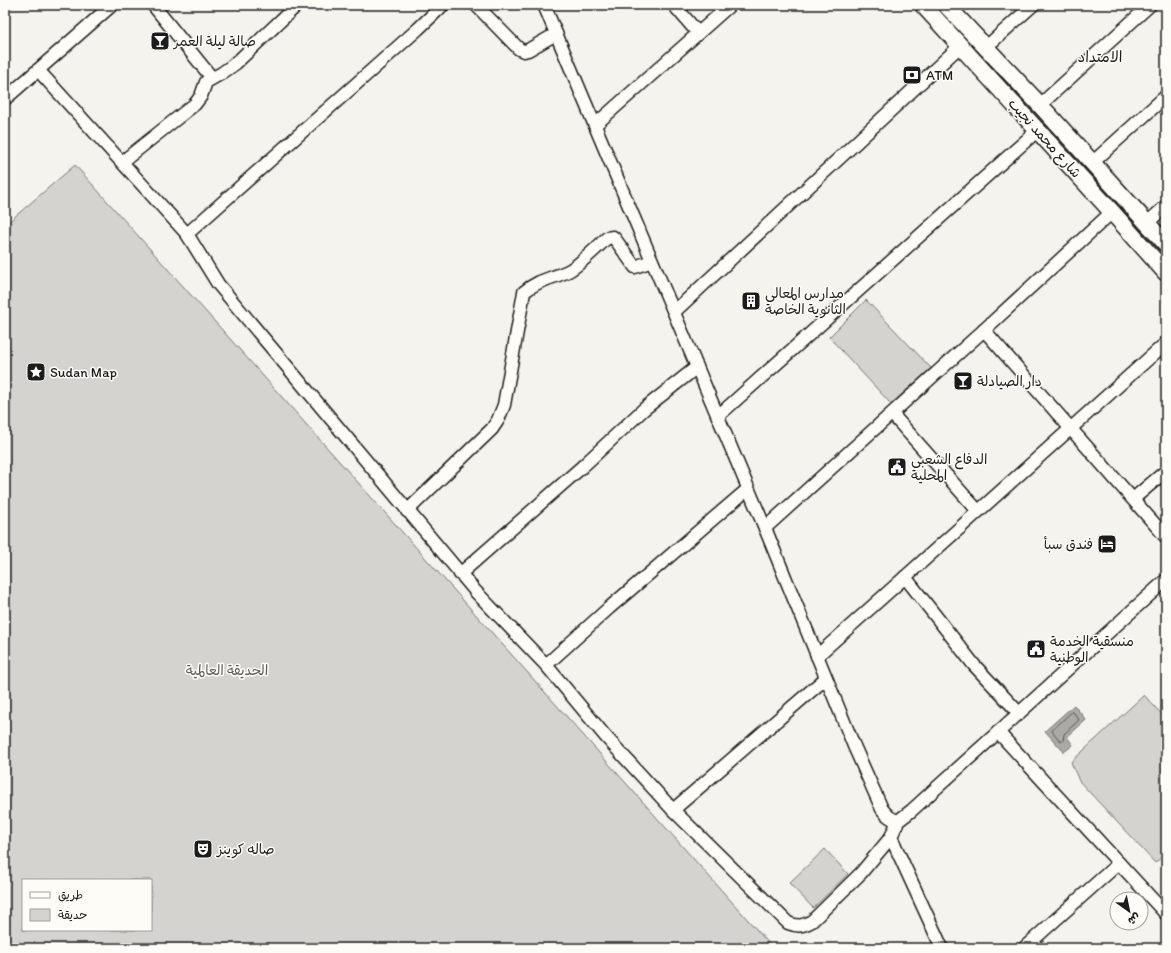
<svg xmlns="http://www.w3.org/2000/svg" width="1171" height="953" font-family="Itim,'Playpen Sans Arabic',sans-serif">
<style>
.green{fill:#d4d3cf;stroke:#787876;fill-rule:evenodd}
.water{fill:#abaaa6;stroke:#72716f}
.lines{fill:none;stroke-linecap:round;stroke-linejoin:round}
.shore{stroke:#555553;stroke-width:1}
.street-casing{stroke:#1c1c1c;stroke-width:15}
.secondary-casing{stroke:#1c1c1c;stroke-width:19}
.street{stroke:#fdfcf7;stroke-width:12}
.secondary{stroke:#fdfcf7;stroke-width:16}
.labels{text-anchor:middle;stroke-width:3;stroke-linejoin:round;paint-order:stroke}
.poi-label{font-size:14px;fill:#1c1c1c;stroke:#fdfcf7;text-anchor:start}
.street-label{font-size:14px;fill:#1c1c1c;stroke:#fdfcf7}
.park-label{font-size:14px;fill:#5c5c5b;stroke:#fdfcf7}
.neighbourhood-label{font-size:15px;fill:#1c1c1c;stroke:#fdfcf7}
</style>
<rect width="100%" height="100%" fill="#f4f3ee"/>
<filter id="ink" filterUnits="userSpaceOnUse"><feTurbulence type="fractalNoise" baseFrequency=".025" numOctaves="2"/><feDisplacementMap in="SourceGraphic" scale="8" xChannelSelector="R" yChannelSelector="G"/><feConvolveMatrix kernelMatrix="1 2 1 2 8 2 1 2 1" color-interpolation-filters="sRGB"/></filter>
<g filter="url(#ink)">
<!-- green -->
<g class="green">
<path d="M 75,165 L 773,948 L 5,948 L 5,225 ZM 23,880 L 151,880 L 151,930 L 23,930 Z"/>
<path d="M 866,300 L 931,368 L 891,404 L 829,337 Z"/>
<path d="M 1144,695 L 1166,719 L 1166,853 L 1155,863 L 1079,781 L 1071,762 Z"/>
<path d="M 825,849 L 848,874 L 813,908 L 789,883 Z"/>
</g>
<!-- water -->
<path class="water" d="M 1074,705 L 1086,720 L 1067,737 L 1073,745 L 1064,752 L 1045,731 Z"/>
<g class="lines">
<!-- shore -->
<path class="shore" d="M 1072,712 L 1074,713 L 1079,720 L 1064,734 L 1063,741 L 1061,742 L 1052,731 Z"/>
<defs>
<g id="street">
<path d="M 153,5 L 212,78"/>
<path d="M 476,5 L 519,49 L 524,51 L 528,50 L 556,34"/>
<path d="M 544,5 L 765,528 L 854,746 L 882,809 C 887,815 890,819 898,821"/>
<path d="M 674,5 L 698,33"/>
<path d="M 985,48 L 1033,5"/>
<path d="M 38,70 L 187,234 L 218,284 L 476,592 L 546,665 L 606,737 L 673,810 L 788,923 C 798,927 803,926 812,921 L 861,873 L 891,837 L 898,821 L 911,811 L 1166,580"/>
<path d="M 5,99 L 112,5"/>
<path d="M 1040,105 L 1150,5"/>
<path d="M 595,125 L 730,5"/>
<path d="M 122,162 L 195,104 L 201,96 L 206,82 L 222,73 L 236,63 L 297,5"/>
<path d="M 1092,163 L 1166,96"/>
<path d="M 1147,223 L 1166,206"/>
<path d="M 187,234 L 418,29 L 443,5"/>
<path d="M 674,312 L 960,46"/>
<path d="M 984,330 L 1166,537"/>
<path d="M 892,414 L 978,511"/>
<path d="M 718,416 L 1038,130"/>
<path d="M 1133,499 L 1166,471"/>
<path d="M 407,511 L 492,429 L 498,420 L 504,405 L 524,292 C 538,280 550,279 566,272 C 577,268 597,247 607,238 L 613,237 L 615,239 L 635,267 L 652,261"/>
<path d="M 765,528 L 984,330 L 1112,212"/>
<path d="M 460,574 L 583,466 L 644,409 L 697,367"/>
<path d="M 905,577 L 974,665 L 1019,713"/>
<path d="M 817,656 L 1166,343"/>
<path d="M 546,665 L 609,608 L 748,489"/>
<path d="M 998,732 L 1166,914"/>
<path d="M 673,810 L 826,678"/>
<path d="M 891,837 L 942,948"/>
<path d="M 1024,948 L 1119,863"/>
</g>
<g id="secondary">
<path d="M 923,5 L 1112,212 L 1166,273"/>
<path d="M 946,5 L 1040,105 L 1166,244"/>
</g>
</defs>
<!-- street casing -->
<use href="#street" class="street-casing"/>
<!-- secondary casing -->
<use href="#secondary" class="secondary-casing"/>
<!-- street -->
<use href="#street" class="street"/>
<!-- secondary -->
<use href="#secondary" class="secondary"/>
</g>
</g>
<!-- icons -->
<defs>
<symbol id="bar-square" viewBox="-11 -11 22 22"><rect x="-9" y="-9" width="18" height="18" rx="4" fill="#1c1c1c" stroke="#fdfcf7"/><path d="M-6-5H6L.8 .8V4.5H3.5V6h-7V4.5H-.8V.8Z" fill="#fff"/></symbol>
<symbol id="bank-square" viewBox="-11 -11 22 22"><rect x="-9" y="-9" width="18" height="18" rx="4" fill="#1c1c1c" stroke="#fdfcf7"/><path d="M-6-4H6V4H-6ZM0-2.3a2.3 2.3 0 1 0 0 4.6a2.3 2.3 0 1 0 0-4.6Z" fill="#fff"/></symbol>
<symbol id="building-square" viewBox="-11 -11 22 22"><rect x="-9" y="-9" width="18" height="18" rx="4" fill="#1c1c1c" stroke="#fdfcf7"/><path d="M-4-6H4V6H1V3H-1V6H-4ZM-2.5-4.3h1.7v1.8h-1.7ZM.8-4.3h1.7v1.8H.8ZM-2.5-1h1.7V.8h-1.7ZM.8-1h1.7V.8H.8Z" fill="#fff"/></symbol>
<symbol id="sight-square" viewBox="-11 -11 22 22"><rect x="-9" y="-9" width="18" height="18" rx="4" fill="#1c1c1c" stroke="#fdfcf7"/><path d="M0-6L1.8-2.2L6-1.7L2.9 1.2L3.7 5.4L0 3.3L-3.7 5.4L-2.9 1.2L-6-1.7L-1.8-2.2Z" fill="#fff"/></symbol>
<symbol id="civic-square" viewBox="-11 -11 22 22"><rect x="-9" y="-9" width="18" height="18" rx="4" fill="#1c1c1c" stroke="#fdfcf7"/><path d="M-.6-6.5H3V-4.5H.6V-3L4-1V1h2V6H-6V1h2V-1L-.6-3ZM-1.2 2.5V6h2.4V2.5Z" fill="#fff"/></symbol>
<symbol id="hotel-square" viewBox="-11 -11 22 22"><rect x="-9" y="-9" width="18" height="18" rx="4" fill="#1c1c1c" stroke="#fdfcf7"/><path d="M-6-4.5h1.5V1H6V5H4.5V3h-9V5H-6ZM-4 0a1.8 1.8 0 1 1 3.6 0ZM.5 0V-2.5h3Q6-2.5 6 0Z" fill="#fff"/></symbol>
<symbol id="theatre-square" viewBox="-11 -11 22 22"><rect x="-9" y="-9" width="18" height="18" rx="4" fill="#1c1c1c" stroke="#fdfcf7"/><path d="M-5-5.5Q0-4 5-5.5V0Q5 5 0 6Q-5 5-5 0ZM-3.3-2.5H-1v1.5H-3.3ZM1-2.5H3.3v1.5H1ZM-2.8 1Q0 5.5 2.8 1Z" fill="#fff"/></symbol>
</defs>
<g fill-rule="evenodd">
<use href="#bar-square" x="149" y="30" width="22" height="22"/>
<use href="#bank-square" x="901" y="64" width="22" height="22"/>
<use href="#building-square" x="740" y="290" width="22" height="22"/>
<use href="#sight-square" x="25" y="361" width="22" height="22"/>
<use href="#bar-square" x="952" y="370" width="22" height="22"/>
<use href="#civic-square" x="886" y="456" width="22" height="22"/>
<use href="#hotel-square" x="1096" y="533" width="22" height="22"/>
<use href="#civic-square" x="1025" y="638" width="22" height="22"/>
<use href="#theatre-square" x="192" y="838" width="22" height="22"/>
</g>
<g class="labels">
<!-- poi labels -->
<g class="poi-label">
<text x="174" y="46">صالة ليلة العمر</text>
<text x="926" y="80">ATM</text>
<text x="765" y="298">مدارس المعالي<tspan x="765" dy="16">الثانوية الخاصة</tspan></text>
<text x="50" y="377">Sudan Map</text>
<text x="977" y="386">دار الصيادلة</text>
<text x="911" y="464">الدفاع الشعبي<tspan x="911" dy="16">المحلية</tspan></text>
<text x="1093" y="549" text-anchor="end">فندق سبأ</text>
<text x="1050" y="646">منسقية الخدمة<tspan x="1050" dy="16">الوطنية</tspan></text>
<text x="217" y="854">صاله كوينز</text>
</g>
<!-- street labels -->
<g class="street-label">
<text transform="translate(1045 138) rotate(48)" y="5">شارع محمد نجيب</text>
</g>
<!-- park labels -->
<g class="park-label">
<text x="227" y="675">الحديقة العالمية</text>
</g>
<!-- neighbourhood labels -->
<g class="neighbourhood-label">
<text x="1100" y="62">الامتداد</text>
</g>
</g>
<!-- margin -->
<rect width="1171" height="953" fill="none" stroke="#fdfcf7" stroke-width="20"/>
<rect x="10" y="10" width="1151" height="933" fill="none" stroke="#1c1c1c" stroke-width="1.5" filter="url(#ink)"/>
<!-- legend -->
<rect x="22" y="879" width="130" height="52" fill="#fdfcf7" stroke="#a3a29f"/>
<rect x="30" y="892" width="20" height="6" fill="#fdfcf7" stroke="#a3a29f"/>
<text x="58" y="899" font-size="12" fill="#1c1c1c">طريق</text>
<rect x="30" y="909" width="20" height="12" fill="#d4d3cf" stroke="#a3a29f"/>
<text x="58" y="919" font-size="12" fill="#1c1c1c">حديقة</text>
<!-- north arrow -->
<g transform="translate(1129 911) rotate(147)"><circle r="19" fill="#fdfcf7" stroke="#a3a29f"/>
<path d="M0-3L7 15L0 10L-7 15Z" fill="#1c1c1c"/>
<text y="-6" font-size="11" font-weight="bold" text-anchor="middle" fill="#1c1c1c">ش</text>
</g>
</svg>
